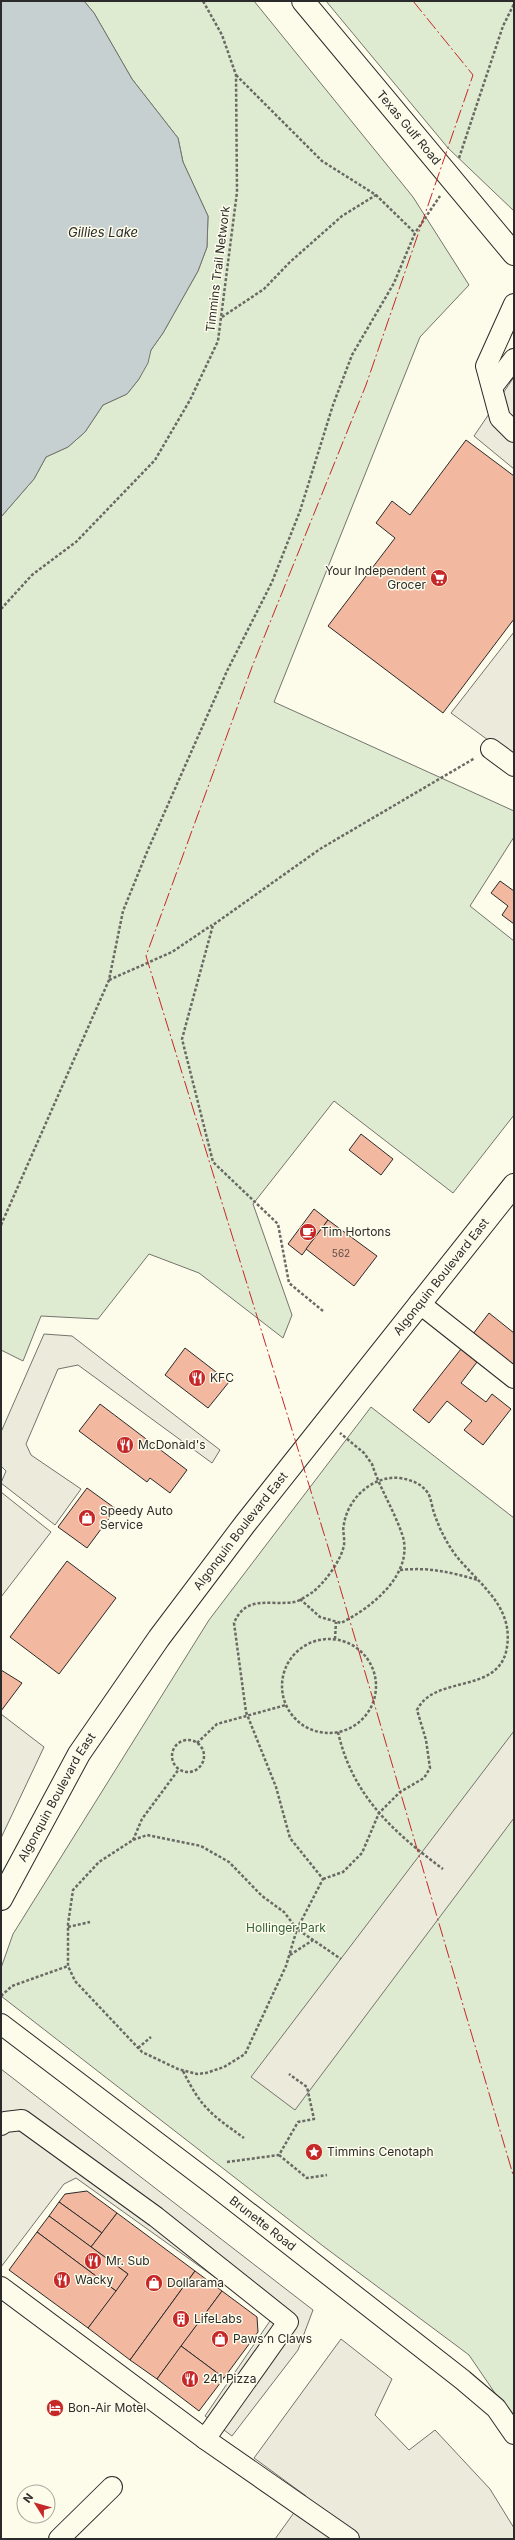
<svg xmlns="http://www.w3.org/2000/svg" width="515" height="2540" font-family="Inter,sans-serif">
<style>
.green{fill:#deebd1;stroke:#74746e}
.parking{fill:#eceadb;stroke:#74746e}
.water{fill:#c7d0d0;stroke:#74746e}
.building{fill:#f2b8a0;stroke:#2b2b2b}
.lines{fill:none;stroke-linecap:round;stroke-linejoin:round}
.minor-casing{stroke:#2b2b2b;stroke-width:22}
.major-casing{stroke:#2b2b2b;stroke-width:24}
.path{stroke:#6a6964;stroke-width:2.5;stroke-dasharray:3 2;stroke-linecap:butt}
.minor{stroke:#fdfbea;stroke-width:20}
.major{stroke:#fdfbea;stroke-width:22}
.power{stroke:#c62828;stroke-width:1;stroke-dasharray:14 3 2 3;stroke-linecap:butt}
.labels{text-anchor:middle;stroke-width:3;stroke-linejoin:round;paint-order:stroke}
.number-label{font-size:10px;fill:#5d4e48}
.street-label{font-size:12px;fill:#2b2b2b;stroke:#fdfbea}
.poi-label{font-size:12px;fill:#2b2b2b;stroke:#fdfbea;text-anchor:start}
.park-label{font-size:12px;fill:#34623c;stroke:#fdfbea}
.water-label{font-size:13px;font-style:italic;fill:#2b2b2b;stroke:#fdfbea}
</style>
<rect width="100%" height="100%" fill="#fdfbea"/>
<!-- green -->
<g class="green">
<path d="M 84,1 L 254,1 L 413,197 L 469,285 L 420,337 L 274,702 L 514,811 L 514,837 L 470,906 L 514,941 L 514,1115 L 453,1193 L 334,1101 L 253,1204 L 292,1315 L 283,1338 L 199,1273 L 149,1254 L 98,1319 L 41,1316 L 23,1361 L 1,1350 L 1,517 L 34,479 L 46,457 L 68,447 L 85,432 L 103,405 L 127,394 L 139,379 L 151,350 L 163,333 L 198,271 L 207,247 L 208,216 L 183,162 L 178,138 L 132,79 L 94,13 Z"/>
<path d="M 326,1 L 514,1 L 514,211 L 448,148 Z"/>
<path d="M 371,1407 L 514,1518 L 514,2421 L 469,2355 L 323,2246 L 1,1996 L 1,1968 L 13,1934 L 209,1620 Z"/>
</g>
<!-- parking -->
<g class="parking">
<path d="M 514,377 L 514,469 L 474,436 Z"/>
<path d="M 514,632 L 514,759 L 451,713 Z"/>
<path d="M 44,1334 L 72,1336 L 220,1450 L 212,1463 L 78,1365 L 58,1369 L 26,1444 L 31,1455 L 81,1489 L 55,1525 L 1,1483 L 6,1471 L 1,1466 L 1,1432 Z"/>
<path d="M 1,1492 L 51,1532 L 1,1597 Z"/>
<path d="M 1,1714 L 44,1747 L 1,1838 Z"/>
<path d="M 514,1731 L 514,1818 L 295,2110 L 251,2077 Z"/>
<path d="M 1,2069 L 313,2310 L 298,2350 L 232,2436 L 205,2416 L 272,2318 L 76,2178 L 64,2184 L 1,2267 Z"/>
<path d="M 341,2339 L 392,2379 L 375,2415 L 409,2450 L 435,2430 L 490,2489 L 514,2528 L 514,2539 L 275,2539 L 306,2496 L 254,2458 Z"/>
</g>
<!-- water -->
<path class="water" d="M 1,1 L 84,1 L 94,13 L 132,79 L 178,138 L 183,162 L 208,216 L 207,247 L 198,271 L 163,333 L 151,350 L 148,363 L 139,379 L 127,394 L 103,405 L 85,432 L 68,447 L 46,457 L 34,479 L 1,517 Z"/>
<!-- building -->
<g class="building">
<path d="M 466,440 L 514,476 L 514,619 L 443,713 L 328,626 L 395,538 L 376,523 L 392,501 L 410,515 Z"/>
<path d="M 500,881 L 514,891 L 514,924 L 502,915 L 508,906 L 491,893 Z"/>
<path d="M 361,1134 L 393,1159 L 381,1175 L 349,1150 Z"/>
<path d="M 314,1209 L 328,1220 L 302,1255 L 288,1244 Z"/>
<path d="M 328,1220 L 377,1256 L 354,1286 L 306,1249 Z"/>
<path d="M 489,1313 L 514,1333 L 514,1365 L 473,1334 Z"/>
<path d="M 185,1348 L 229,1382 L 208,1408 L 165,1375 Z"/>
<path d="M 461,1349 L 477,1362 L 461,1383 L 486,1402 L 492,1394 L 511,1409 L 483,1445 L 464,1430 L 472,1421 L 447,1401 L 429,1423 L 413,1410 Z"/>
<path d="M 100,1404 L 187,1470 L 170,1493 L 150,1478 L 147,1482 L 79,1431 Z"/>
<path d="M 87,1488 L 116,1509 L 87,1548 L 58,1527 Z"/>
<path d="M 67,1561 L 116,1598 L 59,1674 L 10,1637 Z"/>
<path d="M 1,1670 L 22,1683 L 1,1711 Z"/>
<path d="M 87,2191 L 117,2213 L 102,2233 L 59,2202 L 65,2194 Z"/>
<path d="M 59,2202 L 102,2233 L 91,2247 L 49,2216 Z"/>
<path d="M 117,2213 L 195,2271 L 130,2360 L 88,2328 L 128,2274 L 91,2247 Z"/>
<path d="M 49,2216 L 128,2274 L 116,2291 L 37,2232 Z"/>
<path d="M 37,2232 L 116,2291 L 88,2328 L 9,2270 Z"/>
<path d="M 195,2271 L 222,2291 L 157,2379 L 130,2360 Z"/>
<path d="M 222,2291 L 257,2317 L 258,2332 L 224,2378 L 181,2346 Z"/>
<path d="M 181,2346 L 224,2378 L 199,2411 L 157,2379 Z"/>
</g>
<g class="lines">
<defs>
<g id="minor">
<path d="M 514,304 L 486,366 L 500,418 L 514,432"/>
<path d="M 493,386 L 514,359"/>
<path d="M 491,749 L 514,766"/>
<path d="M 419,1303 L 514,1378"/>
<path id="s1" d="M 1,2024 L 212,2184 L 463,2380 L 496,2408 L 514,2434"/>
<path d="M 1,2125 L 5,2122 L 22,2120 L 156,2217 L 288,2322 L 205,2439"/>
<path d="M 1,2287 L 205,2439 L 349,2539"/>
<path d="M 59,2539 L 112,2487"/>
</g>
<g id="major">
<path id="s2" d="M 303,1 L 514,254"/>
<path id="s3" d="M 1,1899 L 79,1754 L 159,1638 L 245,1524 L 514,1185"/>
</g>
</defs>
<!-- minor casing -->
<use href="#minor" class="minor-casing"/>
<!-- major casing -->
<use href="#major" class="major-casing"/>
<!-- path -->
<g class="path">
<path d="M 236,75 L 322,161 L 376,195 L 415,233"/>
<path d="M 459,158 L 503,26 L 514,4"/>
<path d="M 222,317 L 264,289 L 290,262 L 342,216 L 376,195"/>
<path d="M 1,609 L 32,575 L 76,542 L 155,460 L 190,400 L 218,341 L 237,192 L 236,75 L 222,35 L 203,1"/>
<path d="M 109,980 L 172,952 L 212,925"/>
<path d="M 1,1225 L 109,980 L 123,911 L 147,852 L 227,671 L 272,582 L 300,511 L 333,405 L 352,355 L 394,283 L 415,233 L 440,196"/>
<path d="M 323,1311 L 289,1283 L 278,1224 L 213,1162 L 182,1039 L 213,925 L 320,849 L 475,758"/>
<path d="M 400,1570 C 430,1567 449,1572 478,1580"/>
<path d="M 300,1599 L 320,1617 L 341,1623 C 371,1608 413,1575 403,1537 C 395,1512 380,1489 372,1464 L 364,1453 L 340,1433"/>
<path d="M 335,1639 L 336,1622"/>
<circle cx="329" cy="1686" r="47"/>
<path d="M 338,1732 C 352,1795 393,1832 443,1869"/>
<circle cx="188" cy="1756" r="16"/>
<path d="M 197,1743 L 217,1724 L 286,1705"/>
<path d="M 133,1840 L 142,1819 L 179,1769"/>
<path d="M 323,1879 L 343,1872 L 362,1853 L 379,1813 L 400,1792 L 424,1778 L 430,1768 L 426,1740 L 417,1710 C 434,1675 495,1694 506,1652 C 515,1613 488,1591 464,1565 C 450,1550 441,1533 434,1513 C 432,1507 431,1498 428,1493 C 421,1483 411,1480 400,1478 C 373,1475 348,1498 344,1524 C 342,1530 345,1538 344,1545 C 341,1561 325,1582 313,1592 C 308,1595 300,1601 294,1602 C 270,1606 246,1594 234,1623 L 246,1712 L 276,1787 L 290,1838 L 323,1879 L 297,1929 L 286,1966 L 245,2054 L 224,2067 L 206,2073 L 197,2074 L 178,2069 L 142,2052 L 75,1981 L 68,1966 L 68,1924 L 73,1890 L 99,1862 L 133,1840 L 147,1835 L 201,1846 L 229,1862 L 262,1896 L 284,1912 L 297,1929 L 341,1959"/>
<path d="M 68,1927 L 90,1922"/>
<path d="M 290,1955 L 313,1940"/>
<path d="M 1,1996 L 12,1986 L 68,1966"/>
<path d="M 138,2048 L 151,2037"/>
<path d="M 183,2071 C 202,2109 211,2114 244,2138"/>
<path d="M 279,2155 L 307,2178 L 327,2175"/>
<path d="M 227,2162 L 279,2155 L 298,2122 L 314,2119 L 307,2087 L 289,2074"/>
</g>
<!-- minor -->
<use href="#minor" class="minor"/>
<!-- major -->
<use href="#major" class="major"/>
<!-- power -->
<path class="power" d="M 413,1 L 473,75 L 366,385 L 252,667 L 146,956 L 329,1550 L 514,2178"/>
</g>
<!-- icons -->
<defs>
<symbol id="supermarket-disc" viewBox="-11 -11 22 22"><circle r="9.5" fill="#c62828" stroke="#fdfbea"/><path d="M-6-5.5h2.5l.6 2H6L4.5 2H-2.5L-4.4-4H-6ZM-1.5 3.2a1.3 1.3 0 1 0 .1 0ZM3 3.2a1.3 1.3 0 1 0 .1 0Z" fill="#fff"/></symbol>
<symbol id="cafe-disc" viewBox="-11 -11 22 22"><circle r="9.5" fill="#c62828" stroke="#fdfbea"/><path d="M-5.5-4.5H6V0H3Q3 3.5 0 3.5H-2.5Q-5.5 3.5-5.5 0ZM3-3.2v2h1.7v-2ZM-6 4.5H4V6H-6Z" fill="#fff"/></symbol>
<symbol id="restaurant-disc" viewBox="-11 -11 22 22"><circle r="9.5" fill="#c62828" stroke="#fdfbea"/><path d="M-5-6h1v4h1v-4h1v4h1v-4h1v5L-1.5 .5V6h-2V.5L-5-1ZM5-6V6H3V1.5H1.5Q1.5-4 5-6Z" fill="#fff"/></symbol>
<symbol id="shop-disc" viewBox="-11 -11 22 22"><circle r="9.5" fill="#c62828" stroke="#fdfbea"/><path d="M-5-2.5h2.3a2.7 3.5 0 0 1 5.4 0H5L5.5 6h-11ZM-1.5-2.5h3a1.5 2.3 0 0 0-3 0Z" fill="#fff"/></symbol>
<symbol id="sight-disc" viewBox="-11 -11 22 22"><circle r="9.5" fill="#c62828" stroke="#fdfbea"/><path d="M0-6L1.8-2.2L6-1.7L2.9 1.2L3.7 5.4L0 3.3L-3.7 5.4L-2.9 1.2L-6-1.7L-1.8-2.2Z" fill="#fff"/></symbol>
<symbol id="building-disc" viewBox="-11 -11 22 22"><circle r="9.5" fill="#c62828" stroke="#fdfbea"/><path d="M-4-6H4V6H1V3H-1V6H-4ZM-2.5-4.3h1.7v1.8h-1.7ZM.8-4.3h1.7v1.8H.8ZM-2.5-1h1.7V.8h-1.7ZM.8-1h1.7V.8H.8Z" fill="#fff"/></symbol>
<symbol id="hotel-disc" viewBox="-11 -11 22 22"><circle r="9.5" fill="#c62828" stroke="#fdfbea"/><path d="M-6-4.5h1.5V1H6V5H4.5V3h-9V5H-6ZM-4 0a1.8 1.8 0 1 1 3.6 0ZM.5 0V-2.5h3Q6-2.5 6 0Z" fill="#fff"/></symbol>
</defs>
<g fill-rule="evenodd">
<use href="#supermarket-disc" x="429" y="568" width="20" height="20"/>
<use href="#cafe-disc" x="298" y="1222" width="20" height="20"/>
<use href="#restaurant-disc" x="187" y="1368" width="20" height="20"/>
<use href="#restaurant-disc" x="115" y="1435" width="20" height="20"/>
<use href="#shop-disc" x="77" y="1508" width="20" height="20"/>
<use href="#sight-disc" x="304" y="2142" width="20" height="20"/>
<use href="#restaurant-disc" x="83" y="2251" width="20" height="20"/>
<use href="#restaurant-disc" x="52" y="2270" width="20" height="20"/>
<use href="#shop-disc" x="144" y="2273" width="20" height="20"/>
<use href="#building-disc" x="171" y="2309" width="20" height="20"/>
<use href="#shop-disc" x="210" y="2329" width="20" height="20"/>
<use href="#restaurant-disc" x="180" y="2369" width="20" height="20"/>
<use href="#hotel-disc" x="45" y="2398" width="20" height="20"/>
</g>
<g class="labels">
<!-- number labels -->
<g class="number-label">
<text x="341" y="1257">562</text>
</g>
<!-- street labels -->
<g class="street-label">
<text dy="4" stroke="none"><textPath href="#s2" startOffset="165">Texas Gulf Road</textPath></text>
<text transform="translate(218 269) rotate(-83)" y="4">Timmins Trail Network</text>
<text dy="4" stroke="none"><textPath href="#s3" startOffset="764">Algonquin Boulevard East</textPath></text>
<text dy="4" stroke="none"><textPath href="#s3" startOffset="440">Algonquin Boulevard East</textPath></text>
<text dy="4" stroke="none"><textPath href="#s3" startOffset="116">Algonquin Boulevard East</textPath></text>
<text dy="4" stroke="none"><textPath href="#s1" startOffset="329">Brunette Road</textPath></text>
</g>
<!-- poi labels -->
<g class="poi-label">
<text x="426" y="575" text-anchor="end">Your Independent<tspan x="426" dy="14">Grocer</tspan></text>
<text x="321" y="1236">Tim Hortons</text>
<text x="210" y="1382">KFC</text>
<text x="138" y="1449">McDonald's</text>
<text x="100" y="1515">Speedy Auto<tspan x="100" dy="14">Service</tspan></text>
<text x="327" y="2156">Timmins Cenotaph</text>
<text x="106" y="2265">Mr. Sub</text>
<text x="75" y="2284">Wacky</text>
<text x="167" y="2287">Dollarama</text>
<text x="194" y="2323">LifeLabs</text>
<text x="233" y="2343">Paws n Claws</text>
<text x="203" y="2383">241 Pizza</text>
<text x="68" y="2412">Bon-Air Motel</text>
</g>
<!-- park labels -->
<g class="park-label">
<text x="286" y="1932">Hollinger Park</text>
</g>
<!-- water labels -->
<g class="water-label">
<text x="103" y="237">Gillies Lake</text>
</g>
</g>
<!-- border -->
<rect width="515" height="2540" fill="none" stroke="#2b2b2b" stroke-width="4"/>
<!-- north arrow -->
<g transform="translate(36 2504) rotate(307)"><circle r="19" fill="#fdfbea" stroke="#a9a89e"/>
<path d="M0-3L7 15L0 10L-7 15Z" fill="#c62828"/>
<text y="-6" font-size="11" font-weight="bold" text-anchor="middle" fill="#2b2b2b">N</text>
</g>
</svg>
